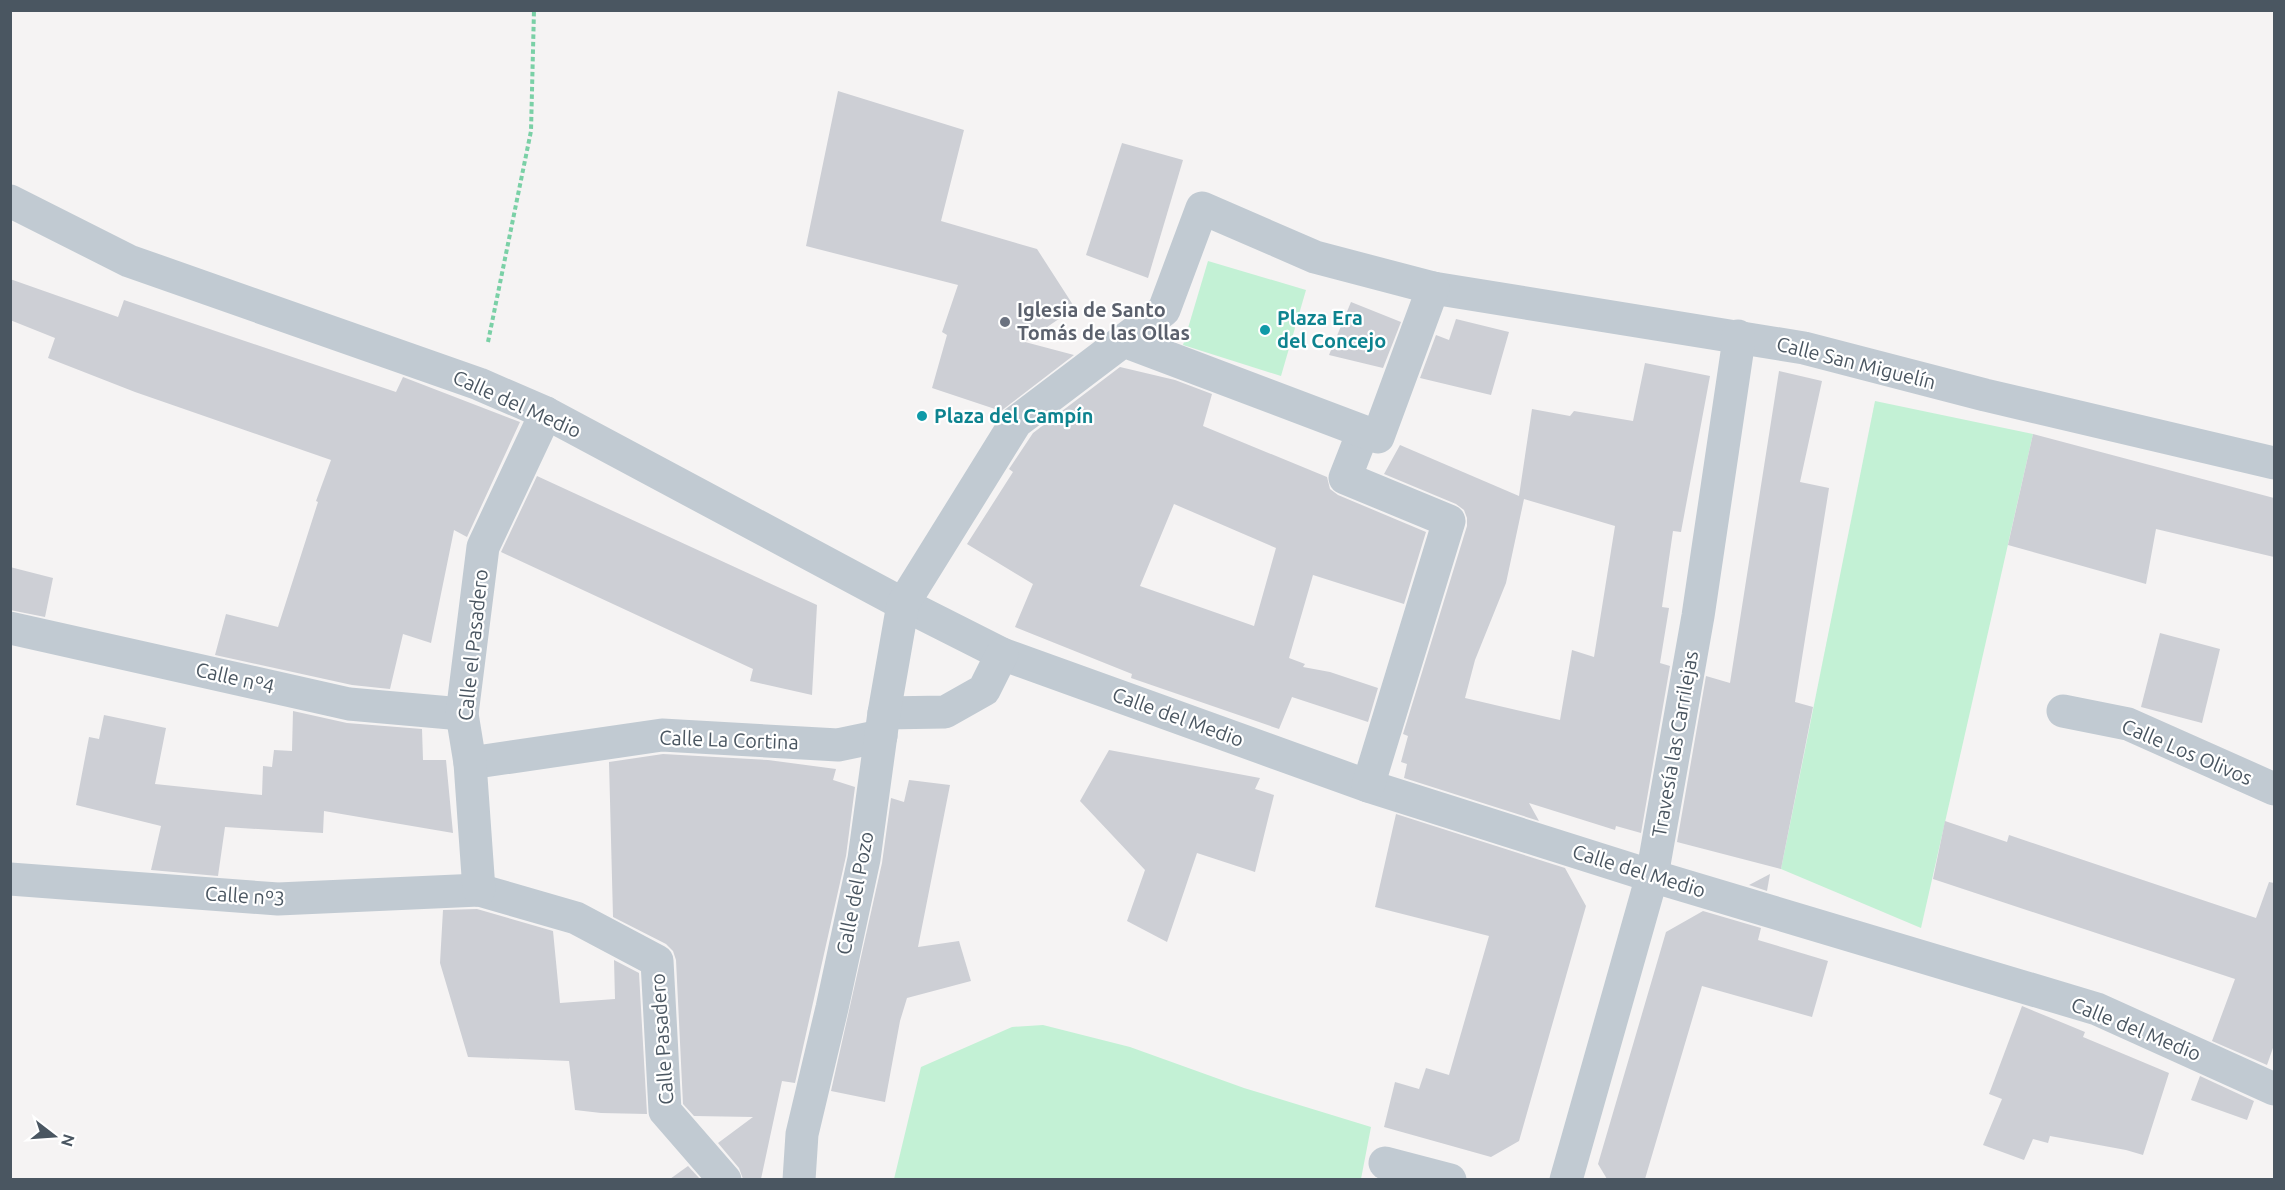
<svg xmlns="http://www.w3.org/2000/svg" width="2285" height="1190" font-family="Ubuntu,sans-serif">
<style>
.green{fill:#c3f1d5}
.building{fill:#cdcfd5;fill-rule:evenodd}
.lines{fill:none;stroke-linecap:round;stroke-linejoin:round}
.path{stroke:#7ad0a6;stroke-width:4;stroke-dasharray:4.5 3;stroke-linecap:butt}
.street{stroke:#c1cad2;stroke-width:33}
.worship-dot{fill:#6b7280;stroke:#fff;stroke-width:2}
.culture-dot{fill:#0f9aa8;stroke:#fff;stroke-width:2}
.labels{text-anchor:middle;stroke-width:4.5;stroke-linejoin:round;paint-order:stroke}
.worship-label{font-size:20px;font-weight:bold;fill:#5b616d;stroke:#fff;text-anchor:start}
.culture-label{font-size:20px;font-weight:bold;fill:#0d838f;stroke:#fff;text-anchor:start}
.street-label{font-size:20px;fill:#4a5661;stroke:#fff}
</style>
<rect width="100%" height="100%" fill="#f5f3f3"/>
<!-- green -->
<g class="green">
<path d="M 1208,261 L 1306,290 L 1281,376 L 1183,345 Z"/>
<path d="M 1875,401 L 2033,434 L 1921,928 L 1781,869 Z"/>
<path d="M 1043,1025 L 1130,1047 L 1244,1088 L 1371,1127 L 1361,1179 L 894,1179 L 921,1067 L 1012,1027 Z"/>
</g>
<!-- building -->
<g class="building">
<path d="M 838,91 L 964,130 L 941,221 L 1037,249 L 1075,308 L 1025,342 L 1074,355 L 1001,411 L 932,388 L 947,335 L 942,332 L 958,285 L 806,246 Z"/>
<path d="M 1122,143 L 1183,160 L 1148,278 L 1086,255 Z"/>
<path d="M 10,279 L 118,317 L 124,300 L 396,392 L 403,377 L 520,422 L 467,537 L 454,530 L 431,643 L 403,634 L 390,689 L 352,685 L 215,655 L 226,614 L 278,627 L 318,502 L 316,501 L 331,460 L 135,392 L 48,358 L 55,338 L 10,320 Z"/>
<path d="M 1351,302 L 1401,322 L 1383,368 L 1329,355 Z"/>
<path d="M 1456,319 L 1509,332 L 1491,395 L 1420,378 L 1436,335 L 1449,340 Z"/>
<path d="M 1645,363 L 1710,376 L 1681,532 L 1673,531 L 1662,607 L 1669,608 L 1660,663 L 1670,666 L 1641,833 L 1616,826 L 1615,830 L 1529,803 L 1539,821 L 1404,778 L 1407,764 L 1401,762 L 1408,736 L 1403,734 L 1467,526 L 1467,518 L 1464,510 L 1456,504 L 1384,474 L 1400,445 L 1519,496 L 1532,409 L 1570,416 L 1574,411 L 1633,421 ZM 1524,499 L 1615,526 L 1594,657 L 1572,650 L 1560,720 L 1465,698 L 1475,660 L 1506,583 Z"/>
<path d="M 1120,367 L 1175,380 L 1212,394 L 1203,426 L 1327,477 L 1330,489 L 1338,495 L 1426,532 L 1404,604 L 1313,575 L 1289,658 L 1305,664 L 1303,667 L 1330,672 L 1378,688 L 1368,722 L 1292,697 L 1279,729 L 1131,678 L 1132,674 L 1015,627 L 1033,584 L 967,544 L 1013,472 L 1009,469 L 1033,433 ZM 1174,504 L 1276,548 L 1254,626 L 1140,586 Z"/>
<path d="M 1779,371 L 1822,381 L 1800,482 L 1829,488 L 1795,702 L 1813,707 L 1781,869 L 1677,842 L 1706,676 L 1730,683 Z"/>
<path d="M 2033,434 L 2274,498 L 2274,557 L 2156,529 L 2146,584 L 2008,545 Z"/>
<path d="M 537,476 L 817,605 L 812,695 L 750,681 L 753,669 L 501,552 Z"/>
<path d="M 10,567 L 53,578 L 45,617 L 10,610 Z"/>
<path d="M 2160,633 L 2220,649 L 2202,723 L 2141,707 Z"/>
<path d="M 293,711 L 347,723 L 422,729 L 423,760 L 446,760 L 453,833 L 324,811 L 323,833 L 225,827 L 218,876 L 151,870 L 161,826 L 76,805 L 89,737 L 99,739 L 104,715 L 166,728 L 155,784 L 262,795 L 263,766 L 272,767 L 274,750 L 292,751 Z"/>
<path d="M 1109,750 L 1260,778 L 1255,789 L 1274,795 L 1255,872 L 1197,853 L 1167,942 L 1127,921 L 1145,870 L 1080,801 Z"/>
<path d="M 663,754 L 768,760 L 836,769 L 833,780 L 855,787 L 846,856 L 795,1083 L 782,1081 L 761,1179 L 743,1179 L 739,1168 L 718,1143 L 753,1117 L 694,1116 L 683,1104 L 676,960 L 673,951 L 666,944 L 613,917 L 609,762 Z"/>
<path d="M 909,780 L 950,785 L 918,947 L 959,941 L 971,981 L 907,998 L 900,1021 L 885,1102 L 831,1091 L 882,863 L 891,798 L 904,802 Z"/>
<path d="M 1396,814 L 1565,868 L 1586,906 L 1519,1141 L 1491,1157 L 1384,1127 L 1395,1082 L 1419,1089 L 1426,1068 L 1449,1075 L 1489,936 L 1375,907 Z"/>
<path d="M 1945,821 L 2007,842 L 2009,835 L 2256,918 L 2269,882 L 2274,883 L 2274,1045 L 2267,1065 L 2212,1041 L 2235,979 L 1933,879 Z"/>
<path d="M 1770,874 L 1767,891 L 1749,885 Z"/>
<path d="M 477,909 L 553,931 L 560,1003 L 615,999 L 614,960 L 639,973 L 647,1114 L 601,1113 L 575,1110 L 569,1061 L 468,1057 L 440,963 L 443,910 Z"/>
<path d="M 1703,911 L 1761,928 L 1758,940 L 1828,961 L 1812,1017 L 1702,986 L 1645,1179 L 1607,1179 L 1598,1164 L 1666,932 Z"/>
<path d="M 2022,1006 L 2085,1032 L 2083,1037 L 2169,1073 L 2143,1155 L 2126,1150 L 2050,1136 L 2048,1143 L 2033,1139 L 2024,1160 L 1983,1145 L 2002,1099 L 1989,1094 Z"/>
<path d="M 2200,1076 L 2254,1101 L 2247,1120 L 2191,1100 Z"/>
<path d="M 688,1166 L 700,1179 L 670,1179 Z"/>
</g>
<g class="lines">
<!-- path -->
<path class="path" d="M 488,342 L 531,131 L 534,10"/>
<!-- street -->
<g class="street">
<path d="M 10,201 L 129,261 L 479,384 L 546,413 L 903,604 L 1002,654 L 1368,786 L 1652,876 L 2097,1009 L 2274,1089"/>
<path d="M 1433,288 L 1804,348 L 1985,395 L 2274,463"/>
<path d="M 1363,432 L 1345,478 L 1449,521 L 1368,786"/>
<path d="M 10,628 L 349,704 L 462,714"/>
<path d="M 2063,711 L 2128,724 L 2274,789"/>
<path d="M 884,713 L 945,712 L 984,690 L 1002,654"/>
<path d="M 470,763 L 662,735 L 838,745 L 881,736"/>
<path d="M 10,879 L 278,899 L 479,890 L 576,918 L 657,961 L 665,1111 L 725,1180"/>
<path d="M 479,890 L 470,763 L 462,714 L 483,547 L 546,413"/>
<path d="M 1385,1163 L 1450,1180"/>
<path d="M 799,1180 L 802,1134 L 832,1008 L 864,859 L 884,713 L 903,604 L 1016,422 L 1164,310 L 1202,208 L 1315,257 L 1433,288 L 1378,437 L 1124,341"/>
<path d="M 1566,1180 L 1652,876 L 1698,616 L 1738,346 L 1738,336"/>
</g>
</g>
<!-- markers -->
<circle class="worship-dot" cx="1005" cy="322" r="6"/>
<g class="culture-dot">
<circle cx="1265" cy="330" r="6"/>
<circle cx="922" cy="416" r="6"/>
</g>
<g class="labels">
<!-- worship labels -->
<g class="worship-label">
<text x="1017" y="317">Iglesia de Santo<tspan x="1017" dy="23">Tomás de las Ollas</tspan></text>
</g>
<!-- culture labels -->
<g class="culture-label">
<text x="1277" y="325">Plaza Era<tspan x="1277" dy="23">del Concejo</tspan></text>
<text x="934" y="423">Plaza del Campín</text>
</g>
<!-- street labels -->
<g class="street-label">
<text transform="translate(1856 363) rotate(14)" y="7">Calle San Miguelín</text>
<text transform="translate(517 404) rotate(24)" y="7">Calle del Medio</text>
<text transform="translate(473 645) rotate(-84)" y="7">Calle el Pasadero</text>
<text transform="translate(235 678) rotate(13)" y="7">Calle nº4</text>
<text transform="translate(1178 717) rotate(20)" y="7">Calle del Medio</text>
<text transform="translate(729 740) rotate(2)" y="7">Calle La Cortina</text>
<text transform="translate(1675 744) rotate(-80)" y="7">Travesía las Carrilejas</text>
<text transform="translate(2187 752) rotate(23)" y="7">Calle Los Olivos</text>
<text transform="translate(1639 871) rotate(17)" y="7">Calle del Medio</text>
<text transform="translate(855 893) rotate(-79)" y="7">Calle del Pozo</text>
<text transform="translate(245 896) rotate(4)" y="7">Calle nº3</text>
<text transform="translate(2136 1029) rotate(22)" y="7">Calle del Medio</text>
<text transform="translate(662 1039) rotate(-94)" y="7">Calle Pasadero</text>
</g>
</g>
<!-- border -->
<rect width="2285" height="1190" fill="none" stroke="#4a5661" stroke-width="24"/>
<!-- north arrow -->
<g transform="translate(54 1136) rotate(107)" stroke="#ffffff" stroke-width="4.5" paint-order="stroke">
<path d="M0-4.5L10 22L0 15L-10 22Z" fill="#4a5661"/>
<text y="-9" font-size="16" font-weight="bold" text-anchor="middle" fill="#4a5661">N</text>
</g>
</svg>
